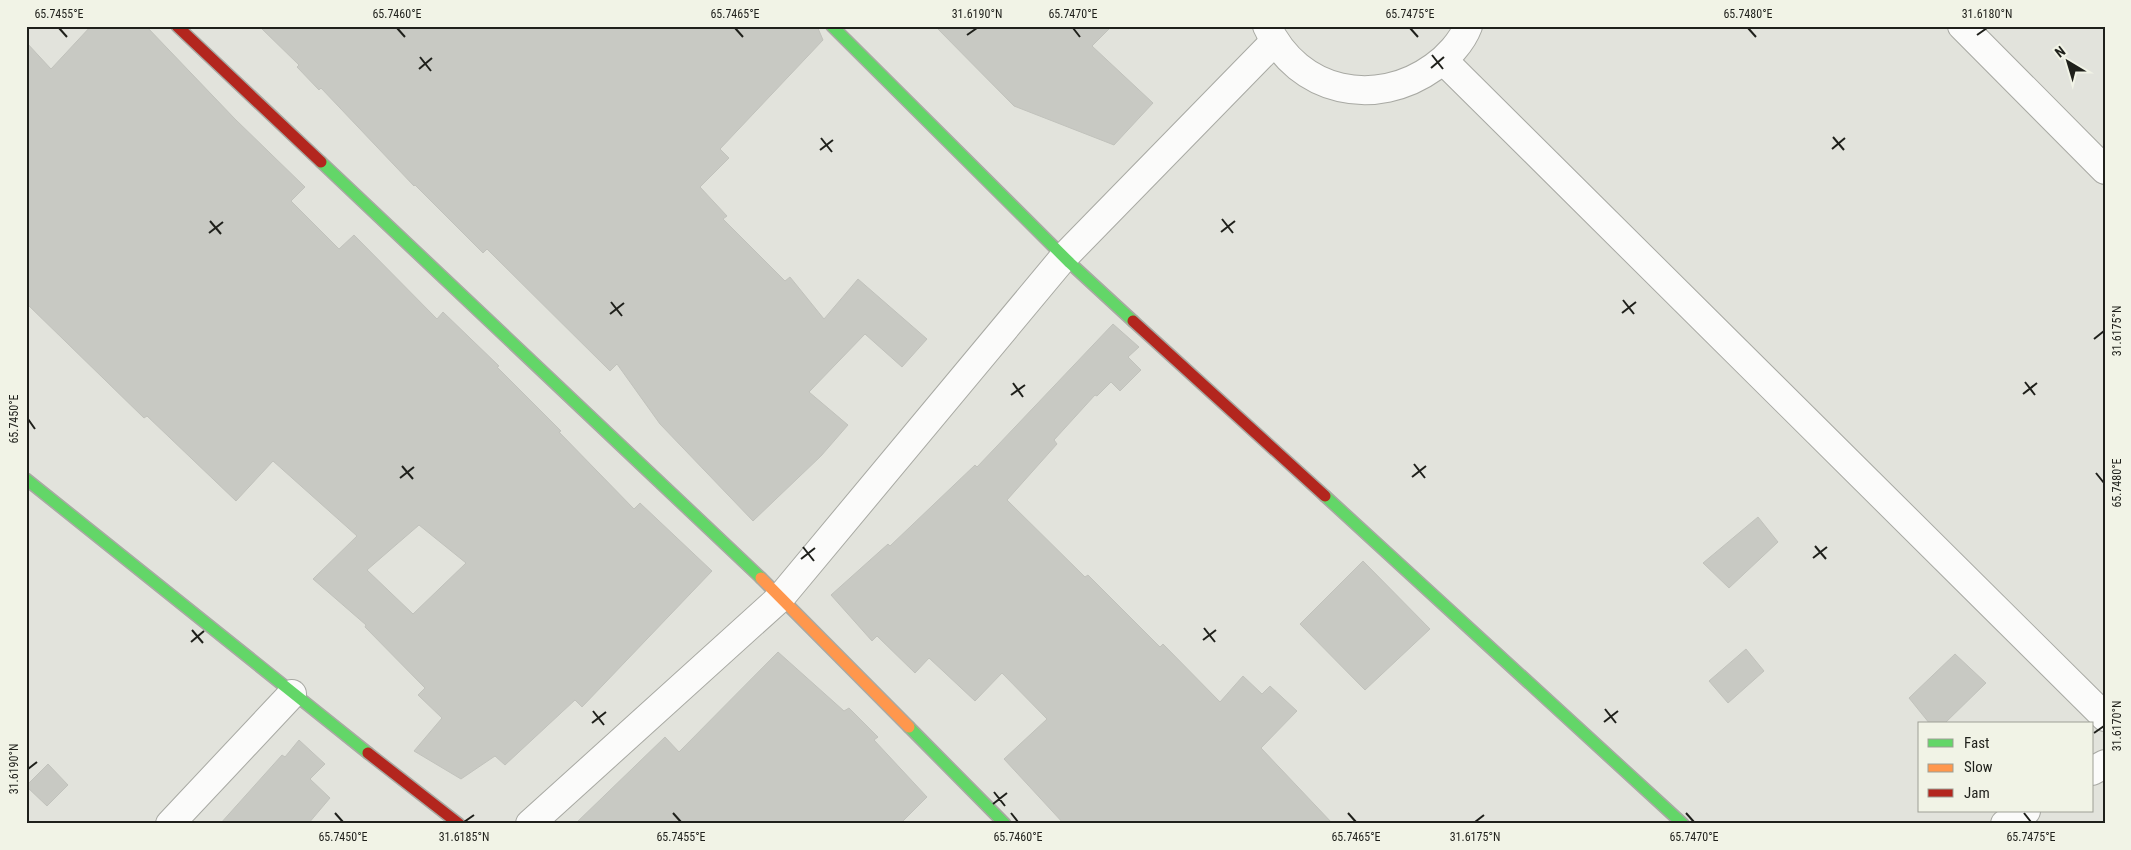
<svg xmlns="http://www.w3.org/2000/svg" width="2131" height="850" font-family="'Roboto Condensed',sans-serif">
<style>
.building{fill:#c8c9c3;stroke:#c1c2bc;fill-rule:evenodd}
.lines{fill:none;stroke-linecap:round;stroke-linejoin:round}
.street-casing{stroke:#a8a9a3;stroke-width:30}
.fast-casing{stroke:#a8a9a3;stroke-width:14}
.slow-casing{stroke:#a8a9a3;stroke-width:14}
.jam-casing{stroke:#a8a9a3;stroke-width:14}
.street{stroke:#fbfbfa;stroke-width:28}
.fast{stroke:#63d668;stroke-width:11}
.slow{stroke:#ff974d;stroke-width:11}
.jam{stroke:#b3261e;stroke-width:11}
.ticks{fill:none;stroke:#1f201b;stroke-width:2}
.neatline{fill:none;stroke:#1f201b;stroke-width:2}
.ticks-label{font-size:12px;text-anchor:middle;fill:#1f201b}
</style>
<rect width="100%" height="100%" fill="#e2e3dc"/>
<!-- building -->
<g class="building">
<path d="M 91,26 L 146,26 L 235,119 L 305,187 L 291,201 L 339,249 L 354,235 L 437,319 L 443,312 L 499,366 L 497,367 L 561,431 L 559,432 L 634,509 L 640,503 L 712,571 L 582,707 L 575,700 L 505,765 L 495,756 L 461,779 L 414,751 L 442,718 L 418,695 L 425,688 L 365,627 L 366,625 L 313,579 L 357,536 L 273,461 L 236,501 L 147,416 L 144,418 L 26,303 L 26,42 L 51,69 ZM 419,525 L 466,563 L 413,614 L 367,570 Z"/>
<path d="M 259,26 L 817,26 L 823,40 L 720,149 L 729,158 L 700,187 L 727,216 L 723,219 L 785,281 L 790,277 L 824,319 L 858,279 L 927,339 L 902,367 L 865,334 L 809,392 L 848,425 L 821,456 L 753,521 L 660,424 L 617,364 L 610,371 L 487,249 L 483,253 L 415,185 L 414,186 L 321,88 L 319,90 L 297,67 L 299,65 Z"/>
<path d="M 935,26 L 1112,26 L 1092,46 L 1153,103 L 1114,145 L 1014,106 Z"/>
<path d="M 1113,324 L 1139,347 L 1128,357 L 1141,370 L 1120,391 L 1111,382 L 1097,396 L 1095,395 L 1054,440 L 1057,444 L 1007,500 L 1085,577 L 1088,575 L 1160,647 L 1163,644 L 1220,702 L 1243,676 L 1262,694 L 1270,686 L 1297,711 L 1261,748 L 1333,824 L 1064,824 L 1004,759 L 1047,719 L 1002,673 L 975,701 L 929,658 L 915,673 L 877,636 L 872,641 L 831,595 L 888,544 L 890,546 L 975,465 L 977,467 Z"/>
<path d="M 1758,517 L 1778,542 L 1729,588 L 1703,563 Z"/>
<path d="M 1363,561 L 1430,629 L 1365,690 L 1300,624 Z"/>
<path d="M 1746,649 L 1764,671 L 1728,703 L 1709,681 Z"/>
<path d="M 778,652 L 844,711 L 849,708 L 878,737 L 874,740 L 927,797 L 900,824 L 575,824 L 665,737 L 679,752 Z"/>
<path d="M 1955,654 L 1986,683 L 1944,724 L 1930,724 L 1909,698 Z"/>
<path d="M 299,740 L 325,764 L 310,779 L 330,798 L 308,824 L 220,824 L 282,755 L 285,757 Z"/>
<path d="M 48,764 L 68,785 L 47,806 L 26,786 Z"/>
</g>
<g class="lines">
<defs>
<g id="street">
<path d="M 1267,26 C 1298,93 1376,109 1434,67 C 1447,58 1462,42 1468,26"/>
<path d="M 1962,26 L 2105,170"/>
<path d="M 1444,61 L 2105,717"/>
<path d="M 2092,771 L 2105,764"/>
<path d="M 170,824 L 292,694"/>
<path d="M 530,824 L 781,597 L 1064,257 L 1274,42"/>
<path d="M 2005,824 L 2026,811"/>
</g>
<g id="fast">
<path d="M 832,26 L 1070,263 L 1133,321"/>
<path d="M 321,162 L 761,578"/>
<path d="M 26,479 L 368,753"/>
<path d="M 1325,496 L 1683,824"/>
<path d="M 909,727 L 1005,824"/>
</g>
<path id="slow" d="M 761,578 L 909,727"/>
<g id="jam">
<path d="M 177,26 L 321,162"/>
<path d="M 1133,321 L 1325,496"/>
<path d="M 368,753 L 459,824"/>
</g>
</defs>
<!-- street casing -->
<use href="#street" class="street-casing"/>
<!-- fast casing -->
<use href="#fast" class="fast-casing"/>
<!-- slow casing -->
<use href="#slow" class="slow-casing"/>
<!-- jam casing -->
<use href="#jam" class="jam-casing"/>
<!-- street -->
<use href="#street" class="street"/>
<!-- fast -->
<use href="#fast" class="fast"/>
<!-- slow -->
<use href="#slow" class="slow"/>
<!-- jam -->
<use href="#jam" class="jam"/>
</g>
<!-- ticks -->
<path class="ticks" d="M 59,28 L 67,37M 397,28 L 405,37M 735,28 L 743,37M 1073,28 L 1080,37M 1410,28 L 1418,37M 1748,28 L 1756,37M 967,35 L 977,28M 1977,35 L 1987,28M 1432,55 L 1443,69M 420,57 L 431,71M 1431,68 L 1444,57M 419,69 L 432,58M 1833,137 L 1844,150M 821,138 L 832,152M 1832,149 L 1845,138M 820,150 L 833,140M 1222,219 L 1233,233M 210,221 L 221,234M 1221,232 L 1235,221M 209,233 L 223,222M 1623,300 L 1634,314M 611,302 L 622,316M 1622,313 L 1636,302M 610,314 L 624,303M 2094,339 L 2104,331M 2025,382 L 2035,395M 1013,383 L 1023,397M 2023,394 L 2037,383M 1011,395 L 1025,385M 28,419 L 35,429M 1414,464 L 1425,478M 402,466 L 413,479M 2096,473 L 2104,483M 1412,477 L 1426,466M 400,478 L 414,467M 1815,546 L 1826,559M 803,547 L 814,561M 1813,558 L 1827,547M 801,559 L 815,548M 1204,628 L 1215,642M 192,630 L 203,643M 1203,640 L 1216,630M 191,642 L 204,631M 1605,709 L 1616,723M 593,711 L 604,725M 1604,722 L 1618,711M 592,723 L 606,712M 2094,733 L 2104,726M 28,769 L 37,762M 994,792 L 1005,806M 993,804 L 1007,793M 335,813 L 343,822M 673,813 L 681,822M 1011,813 L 1018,822M 1348,813 L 1356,822M 1686,813 L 1694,822M 2024,813 L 2031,822M 464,822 L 474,815M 1475,822 L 1484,815"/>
<!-- border -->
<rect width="2131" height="850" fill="none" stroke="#f1f3e6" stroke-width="55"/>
<!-- legend -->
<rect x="1918" y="722" width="175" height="90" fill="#f1f3e6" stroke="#9d9f95"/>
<rect x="1928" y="739" width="25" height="8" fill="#63d668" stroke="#9d9f95"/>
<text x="1964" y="748" font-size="15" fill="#1f201b">Fast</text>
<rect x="1928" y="764" width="25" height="8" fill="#ff974d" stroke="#9d9f95"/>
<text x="1964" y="772" font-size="15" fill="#1f201b">Slow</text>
<rect x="1928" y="789" width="25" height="8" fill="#b3261e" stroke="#9d9f95"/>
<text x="1964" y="798" font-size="15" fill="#1f201b">Jam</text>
<!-- north arrow -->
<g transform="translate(2068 62) rotate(322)" stroke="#f1f3e6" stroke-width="4" paint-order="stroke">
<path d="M0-4L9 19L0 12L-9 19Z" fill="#1f201b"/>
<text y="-8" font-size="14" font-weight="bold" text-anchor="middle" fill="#1f201b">N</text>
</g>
<rect x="28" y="28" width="2076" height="794" class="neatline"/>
<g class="ticks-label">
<text x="59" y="18">65.7455°E</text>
<text x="397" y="18">65.7460°E</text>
<text x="735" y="18">65.7465°E</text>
<text x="977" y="18">31.6190°N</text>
<text x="1073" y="18">65.7470°E</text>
<text x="1410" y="18">65.7475°E</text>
<text x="1748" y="18">65.7480°E</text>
<text x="1987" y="18">31.6180°N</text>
<text transform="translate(2117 331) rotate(-90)" y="4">31.6175°N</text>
<text transform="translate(14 419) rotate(-90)" y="4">65.7450°E</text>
<text transform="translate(2117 483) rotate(-90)" y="4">65.7480°E</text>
<text transform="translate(2117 726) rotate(-90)" y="4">31.6170°N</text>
<text transform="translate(14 769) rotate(-90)" y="4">31.6190°N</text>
<text x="343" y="841">65.7450°E</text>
<text x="464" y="841">31.6185°N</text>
<text x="681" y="841">65.7455°E</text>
<text x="1018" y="841">65.7460°E</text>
<text x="1356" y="841">65.7465°E</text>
<text x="1475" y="841">31.6175°N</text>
<text x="1694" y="841">65.7470°E</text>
<text x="2031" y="841">65.7475°E</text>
</g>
</svg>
